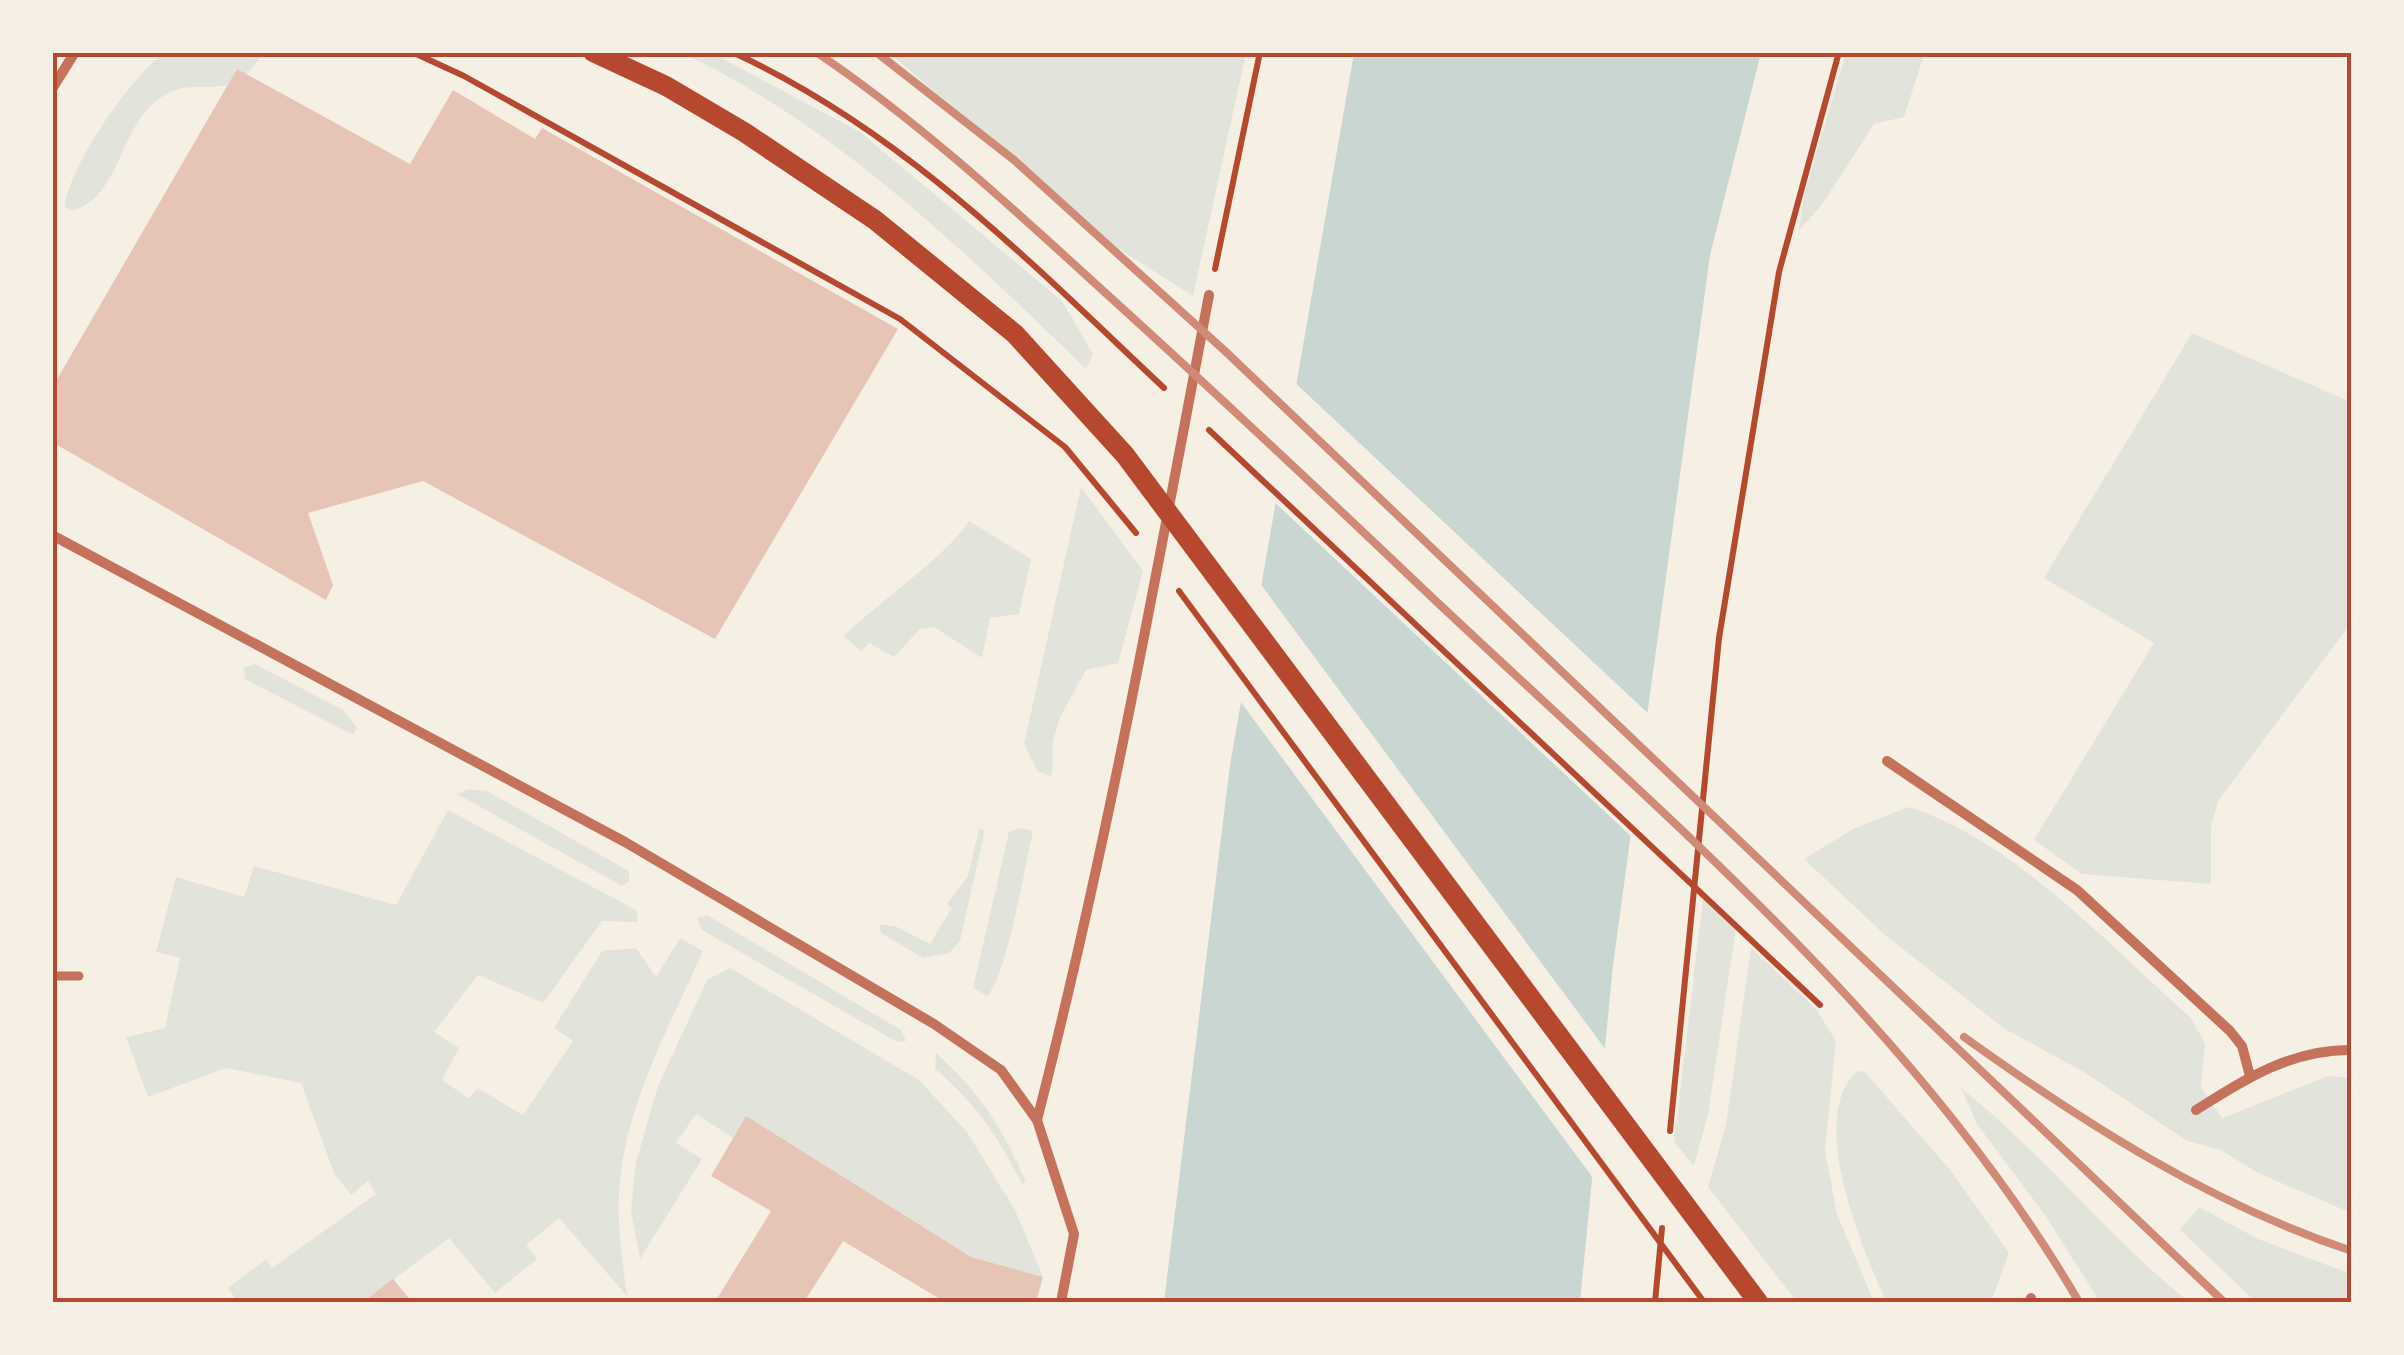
<svg xmlns="http://www.w3.org/2000/svg" width="2404" height="1355" font-family="Commissioner,sans-serif">
<style>
.green{fill:#e2e4dc}
.water{fill:#c9d6d2}
.pier{fill:#f6efe4}
.building{fill:#e6c5b7}
.lines{fill:none;stroke-linecap:round;stroke-linejoin:round}
.path{stroke:#b5482f;stroke-width:6}
.pedestrian{stroke:#c5725c;stroke-width:9}
.minor{stroke:#c5725c;stroke-width:10}
.secondary{stroke:#b5482f;stroke-width:20}
.rail{stroke:#cf8b77;stroke-width:8}
.neatline{fill:none;stroke:#b5482f;stroke-width:4}
</style>
<rect width="100%" height="100%" fill="#f6efe4"/>
<!-- green -->
<g class="green">
<path d="M 165,52 L 262,53 C 227,117 192,61 148,109 C 119,139 116,199 72,211 L 65,207 C 69,165 131,77 165,52 Z"/>
<path d="M 683,53 L 712,53 L 860,132 L 1062,301 L 1093,354 L 1086,369 C 963,250 840,129 683,53 Z"/>
<path d="M 890,53 L 1246,53 L 1193,296 L 1097,235 Z"/>
<path d="M 1846,53 L 1916,53 L 1923,58 L 1904,117 L 1874,124 L 1821,206 L 1799,230 L 1804,196 Z"/>
<path d="M 2192,333 L 2351,402 L 2351,623 L 2218,801 L 2211,827 L 2211,884 L 2082,874 L 2034,840 L 2154,643 L 2044,578 Z"/>
<path d="M 1081,487 L 1143,571 L 1118,663 L 1086,670 L 1060,717 L 1053,741 L 1052,776 L 1038,772 L 1024,744 Z"/>
<path d="M 969,521 L 1031,559 L 1019,614 L 990,618 L 982,658 L 934,627 L 920,629 L 894,657 L 869,643 L 861,651 L 844,636 C 877,603 948,555 969,521 Z"/>
<path d="M 255,664 L 343,710 L 357,728 L 353,735 L 245,679 L 244,668 Z"/>
<path d="M 468,789 L 487,791 L 629,871 L 629,881 L 622,886 L 457,794 Z"/>
<path d="M 1908,807 C 2012,838 2110,947 2191,1018 L 2205,1044 L 2201,1087 L 2222,1118 L 2328,1076 L 2351,1078 L 2351,1213 L 2258,1173 L 2221,1150 L 2187,1141 L 2084,1072 L 2005,1029 L 1885,935 L 1804,859 L 1855,828 Z"/>
<path d="M 448,810 L 636,910 L 638,922 L 602,921 L 543,1003 L 478,975 L 434,1032 L 459,1048 L 442,1080 L 468,1098 L 478,1088 L 523,1115 L 573,1041 L 554,1028 L 602,951 L 636,948 L 656,977 L 680,938 L 703,951 C 670,1025 628,1100 620,1181 C 616,1219 622,1258 627,1296 L 559,1218 L 526,1245 L 537,1259 L 495,1293 L 449,1238 L 363,1302 L 238,1302 L 228,1288 L 266,1259 L 272,1268 L 376,1194 L 368,1181 L 351,1195 L 334,1173 L 301,1083 L 226,1068 L 148,1097 L 126,1037 L 165,1028 L 180,958 L 156,952 L 176,877 L 244,897 L 254,866 L 396,905 Z"/>
<path d="M 1021,828 L 1033,831 C 1026,862 1006,979 987,996 L 973,988 L 1009,832 Z"/>
<path d="M 979,829 L 985,830 L 960,941 L 949,953 L 923,958 L 881,933 L 879,924 L 897,927 L 930,944 L 952,908 L 947,904 L 968,876 Z"/>
<path d="M 1703,899 L 1736,928 L 1708,1114 L 1694,1166 L 1674,1142 Z"/>
<path d="M 707,915 L 901,1030 L 906,1041 L 897,1042 L 702,930 L 697,918 Z"/>
<path d="M 1751,948 L 1816,1009 L 1836,1041 L 1825,1151 L 1837,1214 L 1874,1302 L 1797,1302 L 1708,1187 L 1726,1125 Z"/>
<path d="M 730,968 L 919,1080 L 967,1132 L 1015,1210 L 1043,1277 L 971,1257 L 733,1138 L 696,1114 L 676,1143 L 702,1159 L 640,1259 L 631,1211 L 636,1162 L 658,1086 L 707,980 Z"/>
<path d="M 936,1053 C 981,1093 1002,1128 1026,1182 L 1022,1184 C 999,1138 975,1102 935,1069 Z"/>
<path d="M 1864,1071 L 1951,1171 L 2009,1253 L 1991,1302 L 1886,1302 C 1864,1250 1806,1121 1856,1072 Z"/>
<path d="M 1961,1088 C 2043,1153 2108,1237 2189,1302 L 2100,1302 L 2045,1215 L 1977,1124 Z"/>
<path d="M 2199,1207 L 2258,1239 L 2351,1274 L 2351,1302 L 2256,1302 L 2180,1230 Z"/>
</g>
<!-- water -->
<path class="water" d="M 1354,53 L 1761,53 L 1710,255 L 1613,965 L 1580,1302 L 1164,1302 L 1230,765 Z"/>
<!-- pier -->
<g class="pier">
<path d="M 1290,378 L 1652,717 L 1635,840 L 1270,498 Z"/>
<path d="M 1256,578 L 1609,1054 L 1596,1182 L 1237,697 Z"/>
</g>
<!-- building -->
<g class="building">
<path d="M 237,69 L 410,164 L 453,90 L 535,139 L 542,128 L 898,329 L 715,639 L 423,481 L 308,513 L 333,585 L 326,600 L 52,442 L 52,388 Z"/>
<path d="M 746,1116 L 971,1257 L 1043,1277 L 1036,1302 L 945,1302 L 843,1241 L 804,1302 L 715,1302 L 771,1211 L 711,1176 Z"/>
<path d="M 393,1279 L 412,1302 L 363,1302 Z"/>
</g>
<g class="lines">
<!-- path -->
<g class="path">
<path d="M 412,52 L 464,76 L 900,319 L 1065,447 L 1136,533"/>
<path d="M 732,52 C 902,130 1029,261 1164,388"/>
<path d="M 1215,269 L 1260,52"/>
<path d="M 1209,430 L 1820,1005"/>
<path d="M 1179,591 L 1704,1302"/>
<path d="M 1670,1131 L 1719,638 L 1779,272 L 1839,52"/>
<path d="M 1655,1302 L 1662,1228"/>
</g>
<!-- pedestrian -->
<path class="pedestrian" d="M 52,976 L 79,976"/>
<!-- minor -->
<g class="minor">
<path d="M 52,89 L 75,52"/>
<path d="M 52,535 L 625,842 L 934,1024 L 1001,1070 L 1037,1120 L 1074,1234 L 1061,1302"/>
<path d="M 1887,761 L 2077,890 L 2230,1031 L 2242,1046 L 2250,1076"/>
<path d="M 2196,1110 C 2245,1079 2292,1049 2352,1050"/>
<path d="M 1037,1120 C 1107,847 1157,571 1209,295"/>
<path d="M 2029,1302 L 2031,1298"/>
</g>
<!-- secondary -->
<path class="secondary" d="M 593,52 L 666,86 L 744,132 L 875,220 L 1015,334 L 1125,455 L 1758,1302"/>
<!-- rail -->
<g class="rail">
<path d="M 816,52 C 918,121 1008,204 1099,287 C 1207,385 1314,485 1420,586 C 1654,808 1915,1021 2079,1302"/>
<path d="M 876,52 L 1014,160 L 1225,351 L 2224,1302"/>
<path d="M 1964,1037 C 2084,1123 2210,1204 2352,1251"/>
</g>
</g>
<!-- border -->
<rect width="2404" height="1355" fill="none" stroke="#f6efe4" stroke-width="110"/>
<rect x="55" y="55" width="2294" height="1245" class="neatline"/>
</svg>
